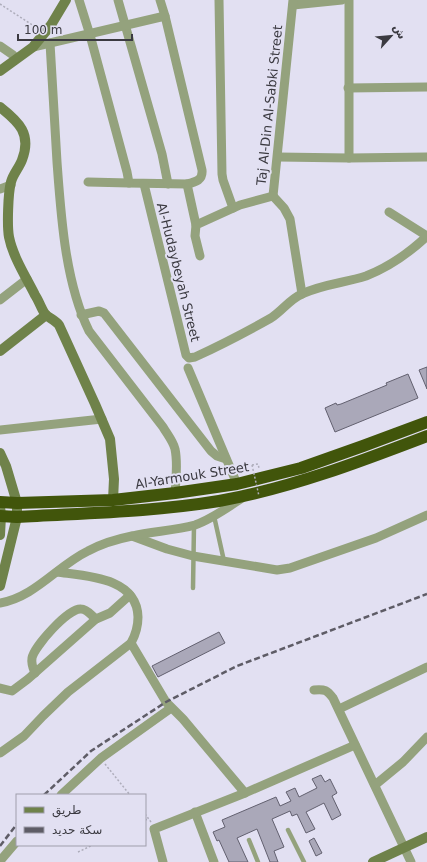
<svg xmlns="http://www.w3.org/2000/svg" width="427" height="862" font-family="'DejaVu Sans',Vazirmatn,sans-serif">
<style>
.building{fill:#aaa8b9;stroke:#62606f}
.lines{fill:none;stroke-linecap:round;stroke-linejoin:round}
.path{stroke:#aeadbb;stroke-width:1.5;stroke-dasharray:2 2;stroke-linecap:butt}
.lane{stroke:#94a27d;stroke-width:4.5}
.street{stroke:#94a27d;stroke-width:9}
.secondary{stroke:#6f824a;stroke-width:10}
.highway{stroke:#41550b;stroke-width:12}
.rail{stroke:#5e5c66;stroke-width:2.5;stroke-dasharray:6 3;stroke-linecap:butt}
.path-bridge{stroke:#aeadbb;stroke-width:1.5;stroke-dasharray:2 2;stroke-linecap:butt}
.labels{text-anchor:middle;stroke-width:4;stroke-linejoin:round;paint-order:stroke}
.street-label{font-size:13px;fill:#3b3a41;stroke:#e2e0f2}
</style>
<rect width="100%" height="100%" fill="#e2e0f2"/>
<!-- building -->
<g class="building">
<path d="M 427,367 L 427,389 L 419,370 Z"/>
<path d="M 408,374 L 418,398 L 335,432 L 325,408 L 336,403 L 337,405 L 341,404 L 387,385 L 386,383 Z"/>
<path d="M 219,632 L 225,643 L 158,677 L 152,666 Z"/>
<path d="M 321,775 L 325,782 L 330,779 L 337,793 L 332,796 L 341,815 L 332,820 L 324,803 L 306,812 L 315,829 L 306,833 L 297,814 L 292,816 L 290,811 L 272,819 L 284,847 L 274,851 L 278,862 L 270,862 L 257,829 L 237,838 L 248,862 L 229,862 L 219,840 L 217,841 L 213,832 L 225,827 L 222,820 L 276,797 L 280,806 L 291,801 L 286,792 L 295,788 L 299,797 L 317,788 L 312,779 Z"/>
<path d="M 314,838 L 322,853 L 316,856 L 309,841 Z"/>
</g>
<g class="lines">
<!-- path -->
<g class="path">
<path d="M 0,4 L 37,28"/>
<path d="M 252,465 L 258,464 L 259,468"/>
<path d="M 105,764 L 130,795"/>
<path d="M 145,814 L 151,822"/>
<path d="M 145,820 L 149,819"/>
<path d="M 78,852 L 93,845"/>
</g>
<!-- lane -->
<g class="lane">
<path d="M 214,516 L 224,561"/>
<path d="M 193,588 L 194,525"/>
<path d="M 288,830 L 304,862"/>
<path d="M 249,840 L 258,862"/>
</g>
<!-- street -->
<g class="street">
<path d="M 79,0 L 90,35 L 127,172 L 129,183 L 187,184 C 196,182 203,180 202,170 L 165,16 L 160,0"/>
<path d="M 118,0 L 162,154 L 168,184"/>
<path d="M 219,0 L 222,174 L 223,180 L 233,208"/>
<path d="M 349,0 L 349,158"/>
<path d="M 293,5 L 342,0"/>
<path d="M 50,43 C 52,83 55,122 57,162 C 61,216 65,282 89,331 L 163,427 C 167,434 173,441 175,449 C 178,463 176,479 175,493"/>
<path d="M 0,46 L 13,55"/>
<path d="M 33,47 L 165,16"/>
<path d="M 348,88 L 427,87"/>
<path d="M 278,157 L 349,158 L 427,157"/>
<path d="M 88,182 L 129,183"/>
<path d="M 144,184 L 186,355 L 189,358 L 195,357 C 221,345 246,332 271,318 C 282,311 290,299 302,294 C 323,284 345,283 366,276 C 389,267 409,253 427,236"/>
<path d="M 187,184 L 196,225"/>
<path d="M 0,189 L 11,185"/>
<path d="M 273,196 L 293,0"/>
<path d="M 273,196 L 284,208 L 290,219 L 302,294"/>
<path d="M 389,212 L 427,236"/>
<path d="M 200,256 L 195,236 L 196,225 L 240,205 L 273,196"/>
<path d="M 0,300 L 27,279"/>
<path d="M 81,315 L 99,311 L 104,313 L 211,451 L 217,456 L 226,459"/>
<path d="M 188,368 L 237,484"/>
<path d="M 0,430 L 102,419"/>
<path d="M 132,536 L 167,549 L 193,556 L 277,570 L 290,568 L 376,538 L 427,515"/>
<path d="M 0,603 C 35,597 57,566 88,551 C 101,544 117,539 132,536 C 152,531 174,531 195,525 C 212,519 227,508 242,498"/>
<path d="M 131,643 L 166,702 L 183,719 L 245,793"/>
<path d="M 35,673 C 33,668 31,664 32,658 C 34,647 68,608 81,609 C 87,609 91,615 96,619"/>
<path d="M 0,688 L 12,691 L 28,679 L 96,619 L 110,613 L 130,595"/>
<path d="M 314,690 C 325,689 327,690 333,698 L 411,862"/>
<path d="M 339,709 L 427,667"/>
<path d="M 0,753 L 24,736 L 43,716 L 68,692 L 131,643 C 136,634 138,626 138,617 C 137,577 86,576 57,572"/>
<path d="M 375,785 L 403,762 L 427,737"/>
<path d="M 61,795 L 101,758 L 171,708"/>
<path d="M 195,812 L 214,862"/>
<path d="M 0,861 L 17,841"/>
<path d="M 163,862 L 154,829 L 245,793 L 355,745"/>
</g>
<!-- secondary -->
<g class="secondary">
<path d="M 0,71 L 33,47 L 51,25 L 66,0"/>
<path d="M 0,107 C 19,122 32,134 22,160 C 19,168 13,174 11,182 C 8,193 7,226 9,237 C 13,257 26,277 35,295 C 39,301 41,308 45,314 C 49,318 55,320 59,325 L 95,404 L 110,439 L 114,479 L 113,500"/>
<path d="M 0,351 L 46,315"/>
<path d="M 0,453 L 6,466 L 17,503 L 17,517 L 0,586"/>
<path d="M 0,506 L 1,516 L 0,535"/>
<path d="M 373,862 L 427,837"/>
</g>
<!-- highway -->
<g class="highway">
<path d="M 0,502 L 17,503 L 113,500 L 175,493 L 237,484 L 301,468 L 363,446 L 427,422"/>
<path d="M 0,516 L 17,517 C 83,513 153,512 219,501 C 291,488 359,462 427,436"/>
</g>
<!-- rail -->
<g class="rail">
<path d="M 44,795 L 91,751 L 166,702 L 237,666 L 427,594"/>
<path d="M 0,846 L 17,824"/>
</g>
<!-- path-bridge -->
<path class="path-bridge" d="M 252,465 L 259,496"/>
</g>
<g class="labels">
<!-- street labels -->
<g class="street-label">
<text transform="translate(269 105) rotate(-84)" y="5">Taj Al-Din Al-Sabki Street</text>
<text transform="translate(179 272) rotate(76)" y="5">Al-Hudaybeyah Street</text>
<text transform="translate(192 475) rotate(-9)" y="5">Al-Yarmouk Street</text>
</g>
</g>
<!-- legend -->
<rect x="16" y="794" width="130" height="52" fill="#e2e0f2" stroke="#9f9eab"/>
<rect x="24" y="807" width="20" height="6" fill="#6f824a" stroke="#9f9eab"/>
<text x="52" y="814" font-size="12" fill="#3b3a41">طريق</text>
<rect x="24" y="827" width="20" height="6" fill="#5e5c66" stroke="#9f9eab"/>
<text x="52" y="834" font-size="12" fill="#3b3a41">سكة حديد</text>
<!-- north arrow -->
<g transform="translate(391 36) rotate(63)" stroke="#e2e0f2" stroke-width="3" paint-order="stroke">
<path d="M0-3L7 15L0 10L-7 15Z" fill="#3b3a41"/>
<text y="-6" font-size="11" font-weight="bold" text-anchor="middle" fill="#3b3a41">ش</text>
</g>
<!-- scale -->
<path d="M18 34v6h114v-6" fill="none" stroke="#3b3a41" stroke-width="2"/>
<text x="24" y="34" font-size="12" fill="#3b3a41" stroke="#e2e0f2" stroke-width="3" paint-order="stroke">100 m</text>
</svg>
